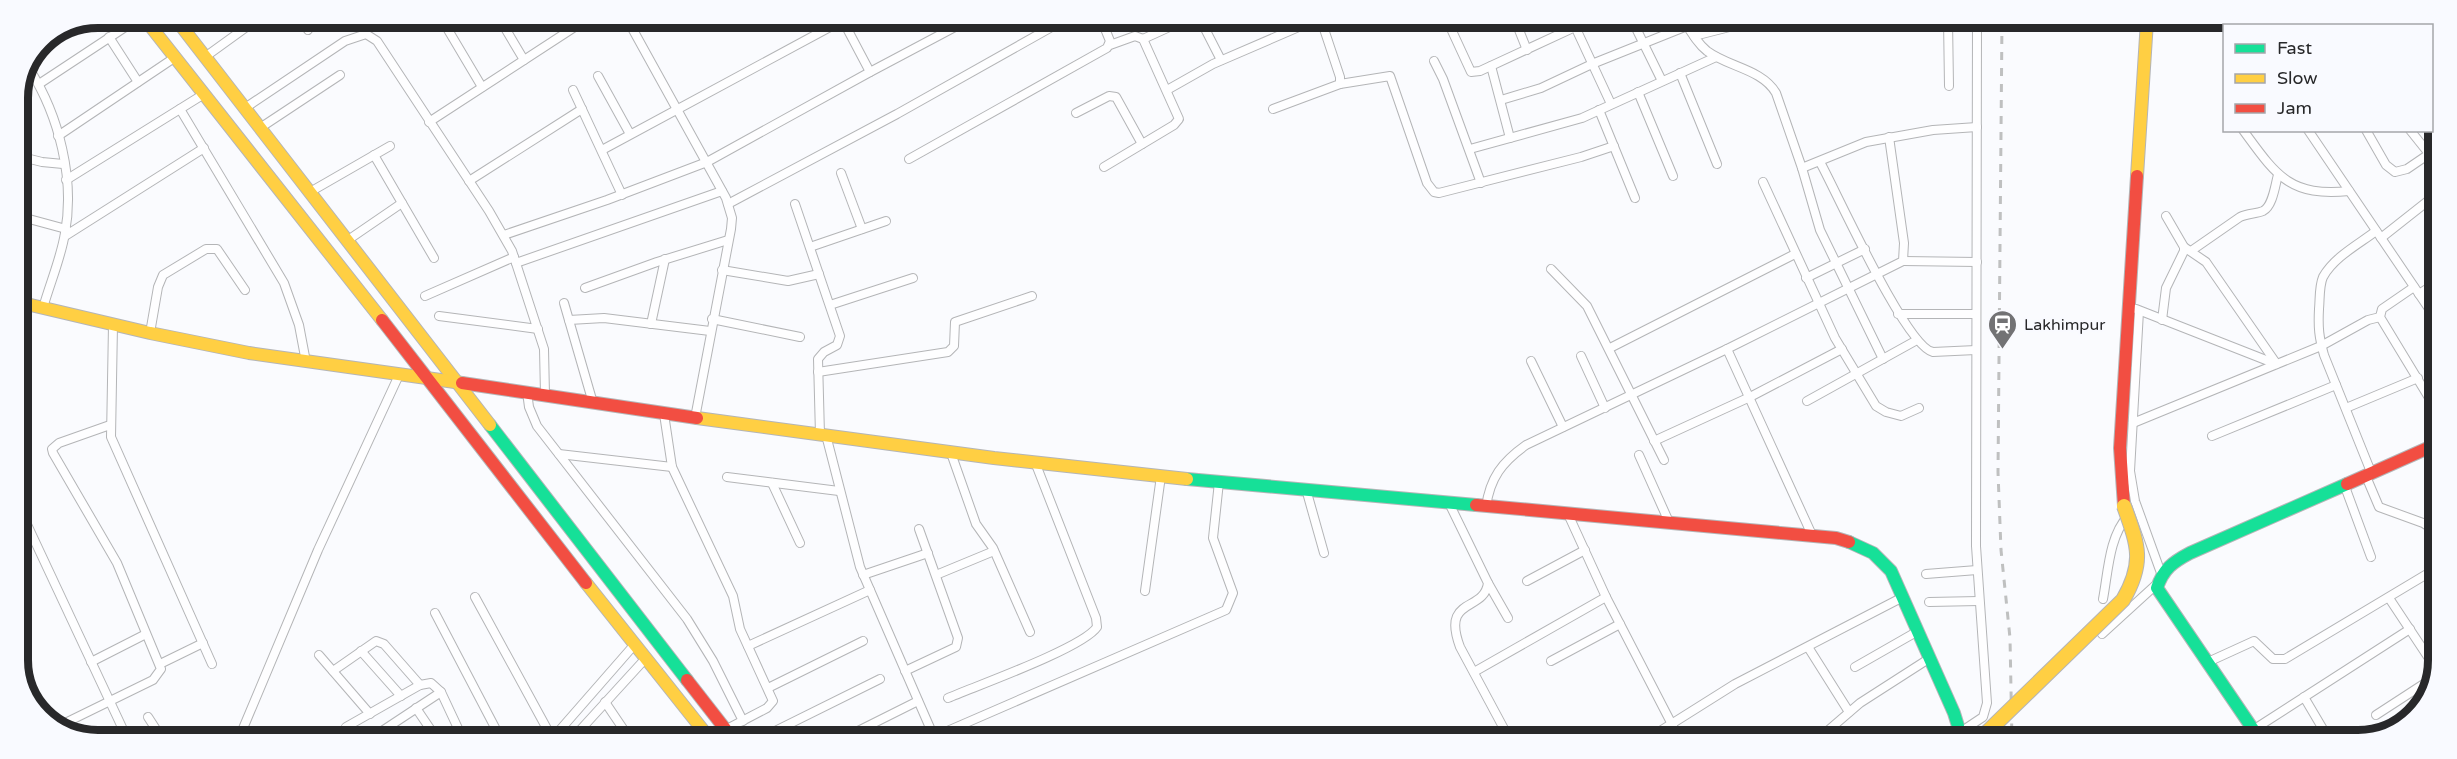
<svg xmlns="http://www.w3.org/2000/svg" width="2457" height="759" font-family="'Varela Round',sans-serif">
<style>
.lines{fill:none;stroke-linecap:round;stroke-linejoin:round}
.street-casing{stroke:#b4b5b7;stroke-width:10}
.fast-casing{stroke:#b4b5b7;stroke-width:14}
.slow-casing{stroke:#b4b5b7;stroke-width:14}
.jam-casing{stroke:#b4b5b7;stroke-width:14}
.street{stroke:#fefeff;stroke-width:8}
.fast{stroke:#16e098;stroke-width:12}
.slow{stroke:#ffcf43;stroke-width:12}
.jam{stroke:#f24e42;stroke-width:12}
.rail{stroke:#bfc0c0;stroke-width:3;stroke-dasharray:8 8;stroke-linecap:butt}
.slow-bridge-casing{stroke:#b4b5b7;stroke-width:16;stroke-linecap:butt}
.slow-bridge{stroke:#ffcf43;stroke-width:14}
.labels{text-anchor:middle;stroke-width:4.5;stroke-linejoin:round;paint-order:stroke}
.poi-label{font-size:16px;fill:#28282a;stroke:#f9faff;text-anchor:start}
.rim{fill:none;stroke:#28282a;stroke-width:8}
</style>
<rect width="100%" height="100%" fill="#fafbfe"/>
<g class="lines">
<defs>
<g id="street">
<path d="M 300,18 L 308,30"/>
<path d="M 441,18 L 482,87"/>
<path d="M 499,18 L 524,60"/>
<path d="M 627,19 L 726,198 L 732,218 L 731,229 L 695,418"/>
<path d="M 842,19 L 870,72"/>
<path d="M 1200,19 L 1221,60"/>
<path d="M 1447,20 L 1471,72 L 1480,71 L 1575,27"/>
<path d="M 1515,20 L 1527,50"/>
<path d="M 1572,20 L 1611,104"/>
<path d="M 1632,20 L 1662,81"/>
<path d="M 1684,20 C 1690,31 1697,43 1707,51 C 1728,67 1762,69 1776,93 L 1802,168 L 1820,230 L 1883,359"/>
<path d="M 1948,20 L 1949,86"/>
<path d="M 2234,21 L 2237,26"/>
<path d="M 2292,21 L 2300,26"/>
<path d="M 2259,26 L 2267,21"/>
<path d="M 1694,36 L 1757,20"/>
<path d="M 109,37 L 138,82"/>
<path d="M 1143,39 L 1187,19"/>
<path d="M 205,57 L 259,18"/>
<path d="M 1434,61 L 1443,79 L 1481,183"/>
<path d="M 1491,66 L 1510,138"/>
<path d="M 30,70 C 59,116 75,179 65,233 C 61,258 50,283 43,308"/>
<path d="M 1680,73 L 1717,164"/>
<path d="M 598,76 L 630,134"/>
<path d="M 39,84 L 139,18"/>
<path d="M 1340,84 L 1390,76 L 1427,183 L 1434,192 L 1439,193 L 1581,157 L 1614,146"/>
<path d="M 573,90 L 622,195"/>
<path d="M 1167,90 L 1213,64 L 1315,20"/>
<path d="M 1638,92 L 1673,176"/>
<path d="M 1501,100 L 1541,88 L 1592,64 L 1687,26"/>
<path d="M 245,108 L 345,41 L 366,34 L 377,41 L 489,211 L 512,251 L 544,349 L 545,395"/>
<path d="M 180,109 L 284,283 L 299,325 L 306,362"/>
<path d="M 1273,109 L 1340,84 L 1340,77 L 1321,20"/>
<path d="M 1599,110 L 1635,198"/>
<path d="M 1076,113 L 1109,96 L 1116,97 L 1142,144"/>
<path d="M 2432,118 L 2439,120"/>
<path d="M 429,122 L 587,19"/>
<path d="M 260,128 L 340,75"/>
<path d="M 2243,130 C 2276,175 2289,197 2349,191"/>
<path d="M 2308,130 L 2438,322"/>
<path d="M 2366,130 L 2386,165 L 2395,172 L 2407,169 L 2429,154"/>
<path d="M 2410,130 L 2438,165"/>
<path d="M 58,136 L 174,58"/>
<path d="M 1470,149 L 1582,118 L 1716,57"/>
<path d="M 602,150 L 843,20"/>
<path d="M 374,155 L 434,258"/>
<path d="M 18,156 L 42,162 L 63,164"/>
<path d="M 909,159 L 1107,48 L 1110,41 L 1101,19"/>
<path d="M 1820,162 C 1837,193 1906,347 1933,352 L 1976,350"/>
<path d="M 1104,167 L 1174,125 L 1179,119 L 1143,39 L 1135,36 L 1110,45"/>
<path d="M 1802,168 L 1866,142 L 1933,130 L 1977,127"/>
<path d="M 841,173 L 862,229"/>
<path d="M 66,180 L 204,94"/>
<path d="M 469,181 L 582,109"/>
<path d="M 1763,182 L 1835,338 L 1876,406 L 1886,412 L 1901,416 L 1919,408"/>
<path d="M 310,192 L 390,146"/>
<path d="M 728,204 L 897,114 L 1066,19"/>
<path d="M 795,204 L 840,336 L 837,345 L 824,352 L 818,359 L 820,435"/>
<path d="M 18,216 L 66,229"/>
<path d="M 504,235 L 607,200 L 707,162 L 870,72 L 970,19"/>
<path d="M 65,236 L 204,148"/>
<path d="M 2381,238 L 2438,193"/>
<path d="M 348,240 L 402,203"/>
<path d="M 810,247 L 886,221"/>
<path d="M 2184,247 L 2206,262 L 2276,363"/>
<path d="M 2191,251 L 2240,217 C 2248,213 2256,214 2263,211 C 2273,206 2275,185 2278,175"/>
<path d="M 1903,261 L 1977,262"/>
<path d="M 516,263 L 722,191"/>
<path d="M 1551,269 L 1587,306 L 1664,460"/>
<path d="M 722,270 L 788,281 L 819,274"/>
<path d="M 1806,278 L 1865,249"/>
<path d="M 2414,287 L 2382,309 L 2380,317 L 2437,411"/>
<path d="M 585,288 L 657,262 L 728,240"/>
<path d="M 2419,294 L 2438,282"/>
<path d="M 425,296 L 514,257"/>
<path d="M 564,303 L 593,403"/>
<path d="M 830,305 L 913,278"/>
<path d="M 2136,309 L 2276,364"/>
<path d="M 2139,311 L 2130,471 L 2135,501 L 2161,573"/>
<path d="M 1898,314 L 1976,314"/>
<path d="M 439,316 L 538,329"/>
<path d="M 712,319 L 800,337"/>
<path d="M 569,320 L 604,318 L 710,331"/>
<path d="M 2162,320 L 2166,288 L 2184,251 L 2184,247 L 2166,216"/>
<path d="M 651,324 L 665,259"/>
<path d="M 113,325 L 111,437 L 212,664"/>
<path d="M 150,333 L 158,287 L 163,275 L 206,249 L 217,249 L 245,290"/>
<path d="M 1610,348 L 1795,254"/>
<path d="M 1727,349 L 1812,535"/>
<path d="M 1581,356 L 1605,408"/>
<path d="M 1531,361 L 1563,427"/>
<path d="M 818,372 L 948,352 L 954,346 L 955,322 L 1032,296"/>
<path d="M 527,392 L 529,407 L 537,426 L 687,619 L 713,661 L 743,721"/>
<path d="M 1807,401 L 1917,340"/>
<path d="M 2346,408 L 2418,378"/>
<path d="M 664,414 L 672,467 L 733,596 L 740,629 L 773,701 L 767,708 L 725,730"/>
<path d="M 2133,423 L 2321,346 L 2368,320 L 2380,317"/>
<path d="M 826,435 L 860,567 L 934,737"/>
<path d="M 2212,436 L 2336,385"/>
<path d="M 1654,441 L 1750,397 L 1842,349"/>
<path d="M 951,453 L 976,524 L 993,548 L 1030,632"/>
<path d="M 559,454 L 672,467"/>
<path d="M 1639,455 L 1669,522"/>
<path d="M 2371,472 L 2324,355 C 2319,337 2318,328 2319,309 C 2320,299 2319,286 2323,277 C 2334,257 2359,244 2376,231"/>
<path d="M 2365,474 L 2379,507 L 2423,523 L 2437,532"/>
<path d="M 727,477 L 839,491"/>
<path d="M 772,483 L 800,543"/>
<path d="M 2344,484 L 2371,557"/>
<path d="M 1306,489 L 1324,553"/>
<path d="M 1449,503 L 1488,583 C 1484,613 1441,596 1460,647 L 1510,740"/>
<path d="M 1486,507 C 1490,478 1502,462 1526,445 L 1727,349 L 1903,261 L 1904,243 L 1889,137"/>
<path d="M 18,514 L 24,518 L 127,738"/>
<path d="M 1568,514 L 1606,597 L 1680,740"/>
<path d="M 1926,574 L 1977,570"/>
<path d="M 863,575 L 928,553"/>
<path d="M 936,575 L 994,551"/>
<path d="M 1527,581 L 1585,550"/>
<path d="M 1488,583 L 1508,618"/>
<path d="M 1145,591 L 1161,476"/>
<path d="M 475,597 L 552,738"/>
<path d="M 2389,598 L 2436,669"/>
<path d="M 2103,599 C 2108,573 2109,536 2128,516"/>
<path d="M 1929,602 L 1979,601"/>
<path d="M 435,613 L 501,739"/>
<path d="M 2102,634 L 2159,582"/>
<path d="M 748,646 L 870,590"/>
<path d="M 1808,647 L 1849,712"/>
<path d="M 361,651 L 401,696"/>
<path d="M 2426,653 L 2436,646"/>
<path d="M 319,655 L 370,714"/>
<path d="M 1551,661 L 1620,624"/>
<path d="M 91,662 L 146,634"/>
<path d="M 2208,662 L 2254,641 L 2273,659 L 2285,659 L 2437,568"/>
<path d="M 160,664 L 203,643"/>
<path d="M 1855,667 L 1918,631"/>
<path d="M 333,671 L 376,641 L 384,644 L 420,685"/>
<path d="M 905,671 L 956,647 L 958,638 L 919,529"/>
<path d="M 1474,672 L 1606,597"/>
<path d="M 768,688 L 863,641"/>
<path d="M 2304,697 L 2330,741"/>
<path d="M 948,698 C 976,686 1083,648 1097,627 L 1096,618 L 1035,462"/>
<path d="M 605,702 L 630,739"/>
<path d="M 416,708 L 437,739"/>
<path d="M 2376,715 L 2436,676"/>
<path d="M 148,717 L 159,734 L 170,738"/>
<path d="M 59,726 L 153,680 L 161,669 L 117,563 L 53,453 L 52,449 L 59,443 L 110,425"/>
<path d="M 346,727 L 420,685 L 431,683 L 441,692 L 463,739"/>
<path d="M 2253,730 L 2410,629"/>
<path d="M 1959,733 L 1983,717 L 1987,703 L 1976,546 L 1977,20"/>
<path d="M 239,738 L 318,550 L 399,375"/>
<path d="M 370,739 L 441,692"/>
<path d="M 552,739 L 635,644"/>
<path d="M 572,739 L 646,658"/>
<path d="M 759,739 L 880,679"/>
<path d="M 842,739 L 918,701"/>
<path d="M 929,739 L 1226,610 L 1233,593 L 1213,538 L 1219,482"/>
<path d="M 1646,740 L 1735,684 L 1903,597"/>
<path d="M 1817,740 L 1860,703 L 1930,658"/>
<path d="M 2100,741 L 2108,737 L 2114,741"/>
</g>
<g id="fast">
<path d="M 490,425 L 687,680"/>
<path d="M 1187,479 L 1476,505"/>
<path d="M 1849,542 L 1873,553 L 1891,571 L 1954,713 L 1958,726 L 1957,740"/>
<path d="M 2261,741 L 2157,588 C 2163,569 2173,562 2190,553 L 2347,484"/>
</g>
<g id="slow">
<path d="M 144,18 L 382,320"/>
<path d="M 175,18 L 490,425"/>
<path d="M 2137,176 L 2147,21"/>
<path d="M 18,302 L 150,333 L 249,353 L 462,383"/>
<path d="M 697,418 L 994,458 L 1187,479"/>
<path d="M 586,583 L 710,739"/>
</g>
<g id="jam">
<path d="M 382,320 L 586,583"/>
<path d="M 462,383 L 697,418"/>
<path d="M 2347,484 L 2437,444"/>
<path d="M 1476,505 L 1836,538 L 1849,542"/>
<path d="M 2124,506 L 2120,448 L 2137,176"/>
<path d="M 687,680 L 733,739"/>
</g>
</defs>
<!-- street casing -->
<use href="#street" class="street-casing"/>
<!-- fast casing -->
<use href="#fast" class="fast-casing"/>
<!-- slow casing -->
<use href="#slow" class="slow-casing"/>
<!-- jam casing -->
<use href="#jam" class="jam-casing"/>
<!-- street -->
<use href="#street" class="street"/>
<!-- fast -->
<use href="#fast" class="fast"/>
<!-- slow -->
<use href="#slow" class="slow"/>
<!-- jam -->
<use href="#jam" class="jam"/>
<!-- rail -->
<path class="rail" d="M 2002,20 L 1998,472 L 2001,550 L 2010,638 L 2012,741"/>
<defs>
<path id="slow-bridge" d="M 1978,741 L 2123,600 C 2145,562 2138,545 2124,506"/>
</defs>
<!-- slow-bridge casing -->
<use href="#slow-bridge" class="slow-bridge-casing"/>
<!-- slow-bridge -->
<use href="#slow-bridge" class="slow-bridge"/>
</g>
<!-- icons -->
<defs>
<symbol id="station-pin" viewBox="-11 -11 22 30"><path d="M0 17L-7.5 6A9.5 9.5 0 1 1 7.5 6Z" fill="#727274" stroke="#f9faff"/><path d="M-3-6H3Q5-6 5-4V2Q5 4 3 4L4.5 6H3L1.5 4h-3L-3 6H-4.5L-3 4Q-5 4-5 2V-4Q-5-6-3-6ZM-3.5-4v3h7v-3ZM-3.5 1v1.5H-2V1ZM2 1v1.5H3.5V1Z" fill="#fff"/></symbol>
</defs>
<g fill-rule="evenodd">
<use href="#station-pin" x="1986" y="308" width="33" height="45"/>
</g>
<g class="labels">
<!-- poi labels -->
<g class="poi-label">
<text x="2024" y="330">Lakhimpur</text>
</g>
</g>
<!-- crop -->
<path d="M0 0H2457V759H0ZM98 28H2358A70 70 0 0 1 2428 98V660A70 70 0 0 1 2358 730H98A70 70 0 0 1 28 660V98A70 70 0 0 1 98 28Z" fill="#f9faff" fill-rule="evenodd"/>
<path class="rim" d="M98 28H2358A70 70 0 0 1 2428 98V660A70 70 0 0 1 2358 730H98A70 70 0 0 1 28 660V98A70 70 0 0 1 98 28Z"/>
<!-- legend -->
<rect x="2223" y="24" width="210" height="108" fill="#f9faff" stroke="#a5a6aa" stroke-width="1.5"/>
<rect x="2235" y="44" width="30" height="9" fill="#16e098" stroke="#a5a6aa" stroke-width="1.5"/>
<text x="2277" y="54" font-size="18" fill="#28282a">Fast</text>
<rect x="2235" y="74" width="30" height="9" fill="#ffcf43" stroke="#a5a6aa" stroke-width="1.5"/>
<text x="2277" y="84" font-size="18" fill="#28282a">Slow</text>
<rect x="2235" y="104" width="30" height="9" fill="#f24e42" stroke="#a5a6aa" stroke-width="1.5"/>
<text x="2277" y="114" font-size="18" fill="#28282a">Jam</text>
</svg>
